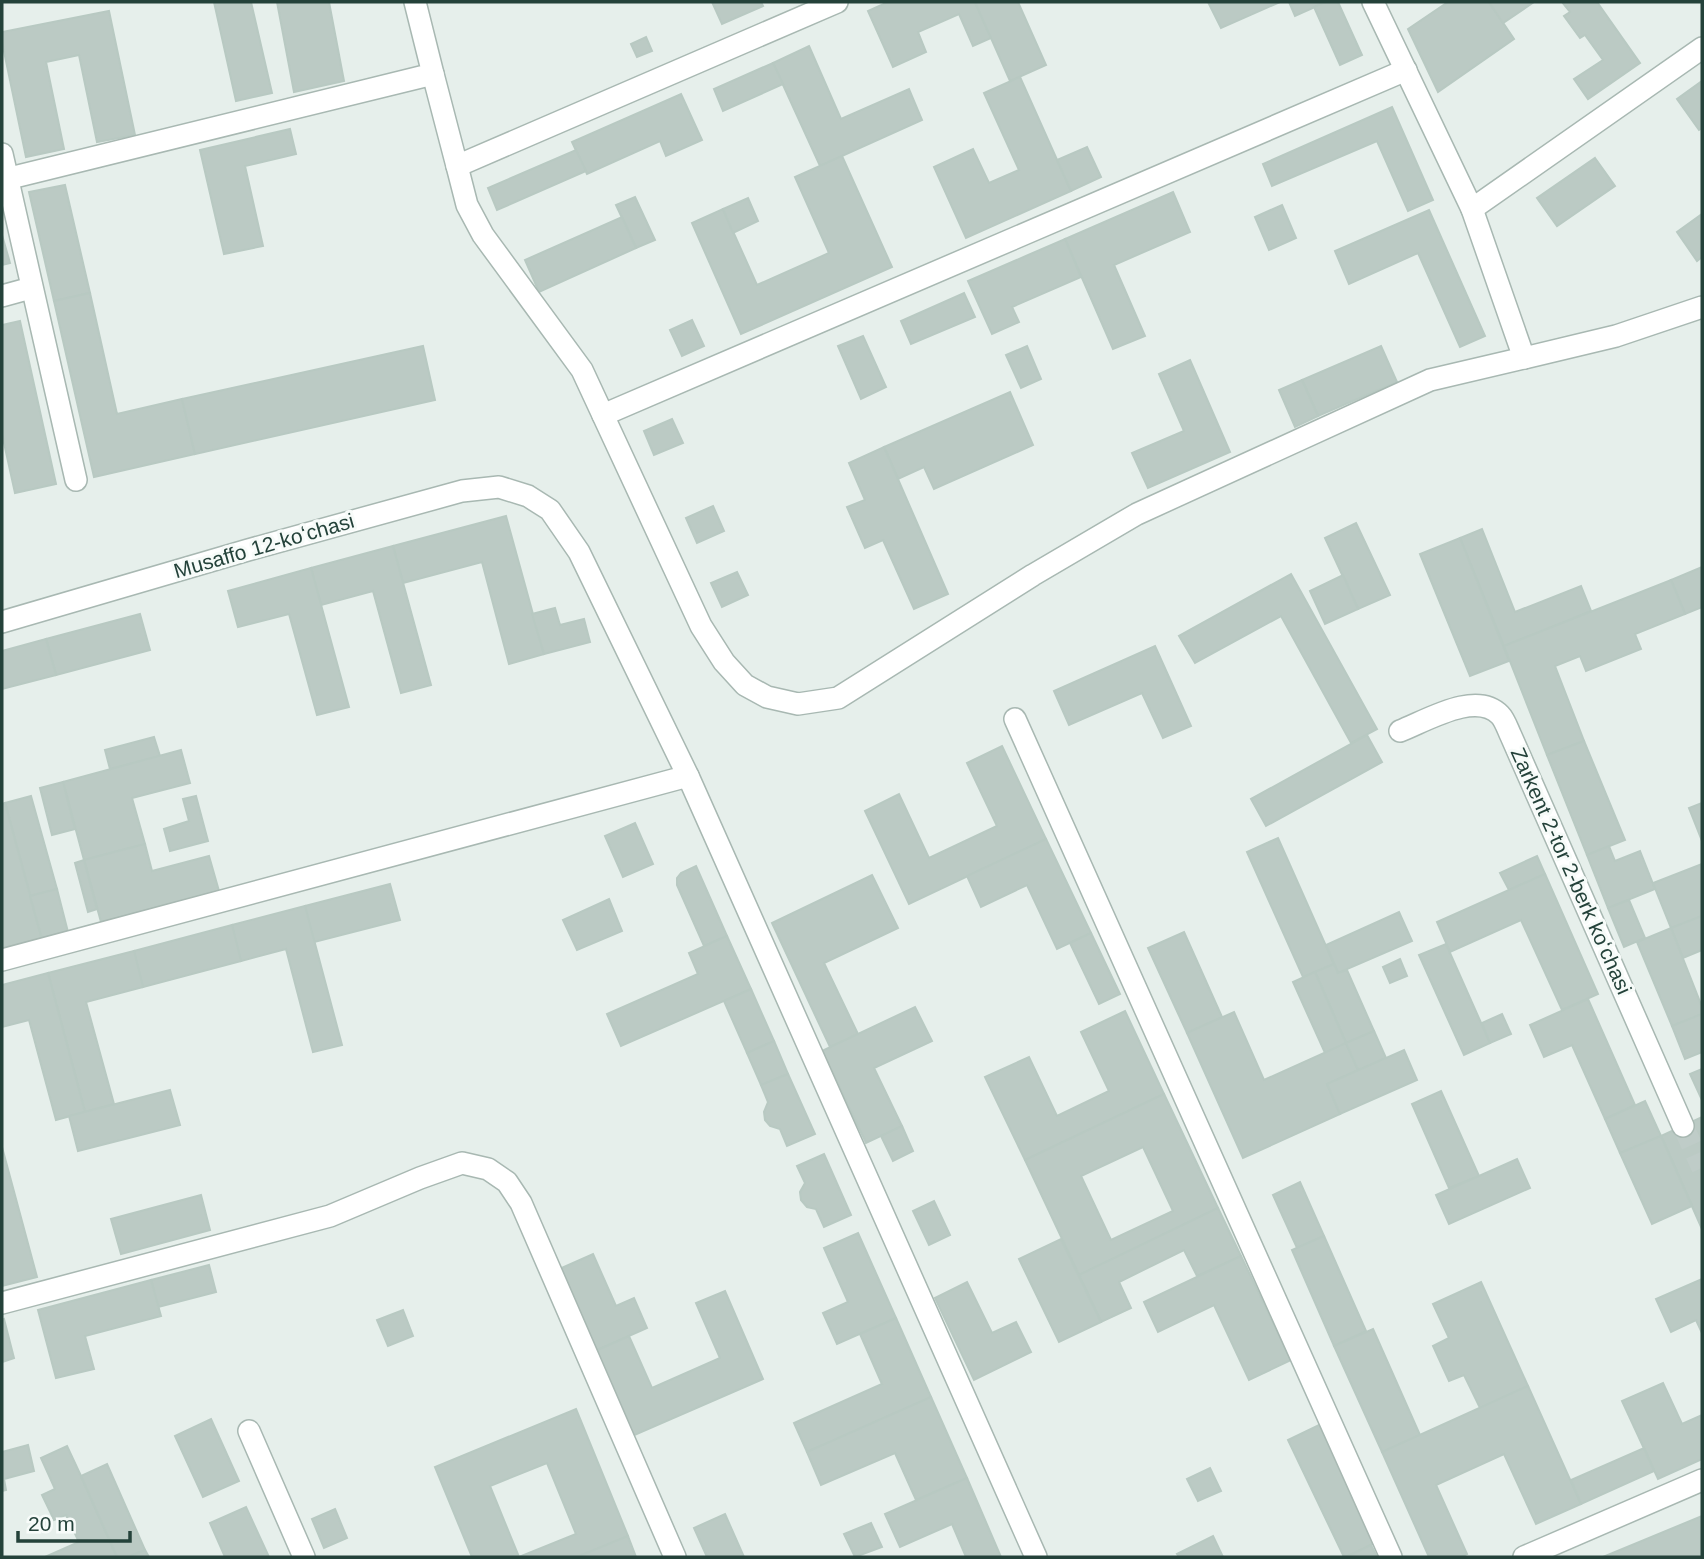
<svg xmlns="http://www.w3.org/2000/svg" width="1704" height="1559" font-family="Helvetica,sans-serif">
<style>
.building{fill:#bbcac4;stroke:#b8c9c2;stroke-width:2;fill-rule:evenodd}
.lines{fill:none;stroke-linecap:round;stroke-linejoin:round}
.street-tunnel{stroke:#bfccc8;stroke-width:21;stroke-dasharray:21 10;stroke-linecap:butt}
.lane-casing{stroke:#a8b8b2;stroke-width:24}
.street-casing{stroke:#a8b8b2;stroke-width:24}
.lane{stroke:#fff;stroke-width:21}
.street{stroke:#fff;stroke-width:21}
.labels{text-anchor:middle;stroke-width:6;stroke-linejoin:round;paint-order:stroke}
.street-label{font-size:21px;fill:#24423a;stroke:#f7fbf9}
</style>
<rect width="100%" height="100%" fill="#e6efeb"/>
<!-- building -->
<g class="building">
<path d="M 214,2 L 251,2 L 272,93 L 236,101 Z"/>
<path d="M 277,2 L 329,2 L 344,81 L 294,92 Z"/>
<path d="M 712,2 L 761,2 L 763,6 L 722,24 Z"/>
<path d="M 888,2 L 975,2 L 991,38 L 973,46 L 959,14 L 918,32 L 926,52 L 893,67 L 868,11 Z"/>
<path d="M 975,2 L 1018,2 L 1046,65 L 1010,81 Z"/>
<path d="M 1208,2 L 1280,2 L 1221,28 Z"/>
<path d="M 1289,2 L 1326,2 L 1295,16 Z"/>
<path d="M 1326,2 L 1338,2 L 1362,55 L 1340,65 L 1314,7 Z"/>
<path d="M 1448,2 L 1489,2 L 1514,39 L 1438,92 L 1408,29 Z"/>
<path d="M 1489,2 L 1534,2 L 1503,23 Z"/>
<path d="M 1562,2 L 1597,2 L 1640,63 L 1588,99 L 1574,79 L 1603,60 L 1585,35 L 1580,38 L 1564,16 L 1570,12 Z"/>
<path d="M 109,11 L 135,135 L 97,142 L 79,55 L 46,62 L 64,149 L 26,157 L 2,42 L 2,32 Z"/>
<path d="M 646,37 L 652,51 L 637,57 L 631,44 Z"/>
<path d="M 809,46 L 841,119 L 909,89 L 922,120 L 820,166 L 773,63 Z"/>
<path d="M 773,63 L 783,84 L 723,111 L 714,89 Z"/>
<path d="M 1020,77 L 1071,191 L 966,238 L 934,167 L 973,149 L 989,183 L 1019,170 L 984,93 Z"/>
<path d="M 1702,81 L 1702,128 L 1699,130 L 1677,99 Z"/>
<path d="M 681,94 L 702,140 L 666,156 L 660,141 L 587,174 L 572,142 Z"/>
<path d="M 1392,107 L 1433,200 L 1408,211 L 1377,141 L 1272,186 L 1263,164 Z"/>
<path d="M 290,129 L 296,154 L 245,166 L 263,246 L 224,254 L 200,150 Z"/>
<path d="M 1087,147 L 1101,177 L 1071,191 L 1057,160 Z"/>
<path d="M 576,150 L 586,171 L 497,210 L 488,188 Z"/>
<path d="M 842,156 L 892,267 L 741,334 L 692,223 L 723,209 L 757,285 L 829,253 L 795,177 Z"/>
<path d="M 1595,158 L 1615,186 L 1557,226 L 1537,198 Z"/>
<path d="M 65,185 L 90,293 L 54,301 L 29,192 Z"/>
<path d="M 1173,192 L 1190,232 L 1114,265 L 1145,336 L 1113,349 L 1065,239 Z"/>
<path d="M 635,197 L 655,240 L 636,248 L 616,205 Z"/>
<path d="M 748,198 L 758,221 L 733,233 L 723,209 Z"/>
<path d="M 1282,205 L 1296,238 L 1269,250 L 1255,217 Z"/>
<path d="M 1429,210 L 1485,336 L 1460,347 L 1418,253 L 1349,284 L 1335,251 Z"/>
<path d="M 1702,214 L 1702,257 L 1697,261 L 1677,232 Z"/>
<path d="M 622,217 L 636,248 L 539,292 L 525,260 Z"/>
<path d="M 2,235 L 10,263 L 2,265 Z"/>
<path d="M 1065,239 L 1081,277 L 1012,307 L 1019,322 L 992,334 L 968,281 Z"/>
<path d="M 90,293 L 117,414 L 182,399 L 195,454 L 94,477 L 54,301 Z"/>
<path d="M 964,293 L 975,317 L 911,344 L 901,321 Z"/>
<path d="M 692,320 L 704,346 L 682,356 L 670,330 Z"/>
<path d="M 20,321 L 56,484 L 15,493 L 2,434 L 2,325 Z"/>
<path d="M 863,336 L 886,387 L 861,399 L 838,346 Z"/>
<path d="M 423,346 L 435,400 L 195,454 L 182,399 Z"/>
<path d="M 1027,346 L 1041,379 L 1021,388 L 1006,355 Z"/>
<path d="M 1381,346 L 1397,382 L 1318,416 L 1302,380 Z"/>
<path d="M 1190,360 L 1230,452 L 1148,488 L 1132,453 L 1184,431 L 1159,374 Z"/>
<path d="M 1302,380 L 1318,416 L 1295,427 L 1279,390 Z"/>
<path d="M 1010,392 L 1033,445 L 934,489 L 924,467 L 898,479 L 884,447 Z"/>
<path d="M 672,419 L 683,443 L 654,455 L 644,431 Z"/>
<path d="M 884,447 L 948,594 L 914,609 L 883,540 L 865,548 L 847,507 L 865,500 L 849,463 Z"/>
<path d="M 713,506 L 724,531 L 697,543 L 686,518 Z"/>
<path d="M 506,516 L 544,654 L 509,664 L 482,562 L 403,583 L 393,546 Z"/>
<path d="M 1356,523 L 1390,595 L 1358,609 L 1325,538 Z"/>
<path d="M 1482,529 L 1515,612 L 1581,586 L 1591,611 L 1504,646 L 1460,538 Z"/>
<path d="M 1460,538 L 1509,661 L 1470,676 L 1420,554 Z"/>
<path d="M 393,546 L 431,685 L 401,693 L 373,591 L 321,605 L 311,568 Z"/>
<path d="M 1702,567 L 1702,607 L 1685,614 L 1671,580 Z"/>
<path d="M 311,568 L 349,707 L 317,715 L 289,614 L 238,627 L 228,591 Z"/>
<path d="M 737,572 L 748,595 L 722,607 L 711,583 Z"/>
<path d="M 1291,574 L 1377,729 L 1351,743 L 1281,616 L 1195,663 L 1179,636 Z"/>
<path d="M 1343,575 L 1358,609 L 1325,624 L 1310,591 Z"/>
<path d="M 1671,580 L 1685,614 L 1635,634 L 1641,649 L 1586,671 L 1580,656 L 1555,666 L 1584,741 L 1547,755 L 1504,646 Z"/>
<path d="M 555,608 L 560,625 L 584,619 L 590,642 L 544,654 L 532,614 Z"/>
<path d="M 140,614 L 150,650 L 56,675 L 46,639 Z"/>
<path d="M 46,639 L 56,675 L 2,689 L 2,651 Z"/>
<path d="M 1155,646 L 1191,726 L 1163,738 L 1142,693 L 1069,725 L 1054,691 Z"/>
<path d="M 1367,735 L 1382,762 L 1266,826 L 1251,799 Z"/>
<path d="M 154,737 L 160,756 L 110,769 L 105,750 Z"/>
<path d="M 1584,741 L 1625,840 L 1587,855 L 1547,755 Z"/>
<path d="M 1002,746 L 1046,839 L 909,904 L 865,811 L 899,794 L 929,858 L 997,826 L 967,763 Z"/>
<path d="M 181,750 L 190,783 L 132,798 L 145,844 L 84,860 L 63,782 Z"/>
<path d="M 63,782 L 75,829 L 52,835 L 40,788 Z"/>
<path d="M 31,796 L 57,889 L 30,896 L 5,803 Z"/>
<path d="M 196,796 L 208,841 L 170,851 L 164,829 L 189,821 L 183,799 Z"/>
<path d="M 5,803 L 42,939 L 2,949 L 2,804 Z"/>
<path d="M 1702,803 L 1702,841 L 1689,808 Z"/>
<path d="M 635,823 L 653,864 L 623,877 L 605,836 Z"/>
<path d="M 1278,838 L 1334,964 L 1303,977 L 1247,852 Z"/>
<path d="M 1046,839 L 1091,933 L 1057,949 L 1027,885 L 981,907 L 967,876 Z"/>
<path d="M 145,844 L 152,871 L 209,856 L 219,891 L 101,922 L 84,860 Z"/>
<path d="M 1609,846 L 1615,861 L 1640,851 L 1655,889 L 1608,908 L 1587,855 Z"/>
<path d="M 1537,856 L 1545,874 L 1509,890 L 1500,873 Z"/>
<path d="M 84,860 L 97,909 L 88,912 L 75,863 Z"/>
<path d="M 1702,864 L 1702,916 L 1671,928 L 1653,883 Z"/>
<path d="M 696,866 L 727,936 L 704,946 L 677,885 L 677,878 L 681,873 Z"/>
<path d="M 1545,874 L 1598,994 L 1562,1010 L 1521,920 L 1450,952 L 1437,922 Z"/>
<path d="M 872,875 L 898,928 L 824,963 L 858,1034 L 830,1047 L 772,923 Z"/>
<path d="M 390,884 L 400,920 L 314,942 L 305,906 Z"/>
<path d="M 57,889 L 68,932 L 42,939 L 30,896 Z"/>
<path d="M 609,899 L 622,931 L 577,950 L 563,920 Z"/>
<path d="M 1629,900 L 1645,938 L 1624,947 L 1608,908 Z"/>
<path d="M 305,906 L 342,1045 L 313,1052 L 286,949 L 241,961 L 232,925 Z"/>
<path d="M 1399,912 L 1412,941 L 1338,973 L 1326,945 Z"/>
<path d="M 1702,916 L 1702,950 L 1683,958 L 1671,928 Z"/>
<path d="M 232,925 L 241,961 L 143,987 L 134,951 Z"/>
<path d="M 1671,928 L 1702,1007 L 1702,1014 L 1672,1026 L 1637,942 Z"/>
<path d="M 1184,932 L 1222,1017 L 1187,1033 L 1148,948 Z"/>
<path d="M 1091,933 L 1120,994 L 1099,1004 L 1070,943 Z"/>
<path d="M 727,936 L 751,989 L 621,1046 L 607,1014 L 698,974 L 689,953 Z"/>
<path d="M 1446,944 L 1490,1043 L 1464,1055 L 1419,955 Z"/>
<path d="M 134,951 L 143,987 L 86,1002 L 114,1104 L 85,1112 L 48,973 Z"/>
<path d="M 1400,959 L 1407,976 L 1390,983 L 1383,967 Z"/>
<path d="M 1334,964 L 1338,973 L 1347,970 L 1374,1031 L 1346,1043 L 1315,972 Z"/>
<path d="M 1315,972 L 1346,1043 L 1325,1053 L 1293,982 Z"/>
<path d="M 48,973 L 85,1112 L 56,1120 L 29,1020 L 2,1027 L 2,985 Z"/>
<path d="M 751,989 L 774,1041 L 747,1053 L 724,1001 Z"/>
<path d="M 1588,999 L 1635,1105 L 1605,1119 L 1572,1045 L 1544,1057 L 1530,1025 Z"/>
<path d="M 915,1007 L 932,1041 L 874,1068 L 902,1126 L 866,1143 L 822,1051 Z"/>
<path d="M 1125,1011 L 1164,1094 L 1025,1160 L 985,1077 L 1029,1057 L 1057,1116 L 1109,1091 L 1081,1032 Z"/>
<path d="M 1234,1012 L 1264,1080 L 1346,1043 L 1358,1070 L 1327,1084 L 1340,1114 L 1243,1158 L 1187,1033 Z"/>
<path d="M 1502,1014 L 1511,1034 L 1490,1043 L 1482,1023 Z"/>
<path d="M 1702,1014 L 1702,1052 L 1685,1059 L 1672,1026 Z"/>
<path d="M 1374,1031 L 1386,1058 L 1358,1070 L 1346,1043 Z"/>
<path d="M 774,1041 L 788,1074 L 761,1085 L 747,1053 Z"/>
<path d="M 1404,1050 L 1417,1080 L 1340,1114 L 1327,1084 Z"/>
<path d="M 1702,1069 L 1702,1100 L 1690,1074 Z"/>
<path d="M 788,1074 L 815,1134 L 787,1146 L 780,1129 L 770,1126 L 765,1120 L 764,1112 L 768,1102 L 761,1085 Z"/>
<path d="M 170,1090 L 180,1125 L 78,1151 L 69,1116 Z"/>
<path d="M 1441,1091 L 1479,1176 L 1449,1188 L 1412,1104 Z"/>
<path d="M 1164,1094 L 1218,1208 L 1079,1275 L 1025,1160 ZM 1143,1147 L 1173,1211 L 1111,1240 L 1081,1176 Z"/>
<path d="M 1645,1101 L 1661,1136 L 1620,1153 L 1605,1119 Z"/>
<path d="M 1702,1117 L 1702,1229 L 1661,1136 Z"/>
<path d="M 902,1126 L 913,1151 L 893,1161 L 881,1136 Z"/>
<path d="M 1661,1136 L 1692,1206 L 1652,1224 L 1620,1153 Z"/>
<path d="M 2,1147 L 37,1277 L 2,1286 Z"/>
<path d="M 824,1154 L 851,1215 L 824,1227 L 816,1209 L 807,1207 L 801,1200 L 800,1192 L 805,1183 L 797,1166 Z"/>
<path d="M 1517,1159 L 1530,1188 L 1449,1224 L 1436,1195 Z"/>
<path d="M 1300,1182 L 1324,1236 L 1297,1248 L 1273,1195 Z"/>
<path d="M 201,1195 L 210,1230 L 121,1254 L 111,1219 Z"/>
<path d="M 934,1201 L 950,1235 L 929,1245 L 913,1211 Z"/>
<path d="M 1218,1208 L 1241,1256 L 1197,1276 L 1184,1250 L 1119,1282 L 1131,1308 L 1101,1322 L 1079,1275 Z"/>
<path d="M 858,1233 L 896,1318 L 837,1344 L 823,1313 L 848,1302 L 824,1248 Z"/>
<path d="M 1324,1236 L 1366,1331 L 1334,1346 L 1292,1250 Z"/>
<path d="M 1061,1239 L 1101,1322 L 1059,1342 L 1019,1259 Z"/>
<path d="M 593,1254 L 616,1306 L 634,1298 L 647,1328 L 593,1352 L 557,1270 Z"/>
<path d="M 1241,1256 L 1291,1360 L 1249,1380 L 1214,1305 L 1158,1332 L 1144,1302 Z"/>
<path d="M 209,1265 L 216,1292 L 158,1307 L 151,1280 Z"/>
<path d="M 1702,1279 L 1702,1333 L 1696,1320 L 1671,1332 L 1656,1299 Z"/>
<path d="M 151,1280 L 161,1316 L 85,1336 L 94,1369 L 56,1378 L 38,1310 Z"/>
<path d="M 967,1282 L 992,1333 L 1016,1322 L 1031,1352 L 974,1380 L 935,1298 Z"/>
<path d="M 1481,1282 L 1528,1386 L 1480,1408 L 1464,1375 L 1449,1381 L 1433,1346 L 1449,1338 L 1433,1304 Z"/>
<path d="M 725,1291 L 763,1379 L 630,1437 L 593,1352 L 629,1336 L 652,1388 L 720,1358 L 696,1303 Z"/>
<path d="M 403,1310 L 413,1336 L 388,1346 L 377,1320 Z"/>
<path d="M 896,1318 L 931,1397 L 807,1452 L 794,1423 L 882,1384 L 860,1334 Z"/>
<path d="M 4,1319 L 14,1358 L 2,1362 L 2,1320 Z"/>
<path d="M 1373,1329 L 1420,1435 L 1382,1452 L 1334,1346 Z"/>
<path d="M 1663,1383 L 1682,1424 L 1702,1415 L 1702,1459 L 1658,1479 L 1622,1401 Z"/>
<path d="M 1528,1386 L 1581,1504 L 1536,1524 L 1504,1454 L 1436,1485 L 1467,1554 L 1461,1557 L 1429,1557 L 1382,1452 Z"/>
<path d="M 931,1397 L 967,1478 L 916,1500 L 895,1453 L 821,1485 L 807,1452 Z"/>
<path d="M 576,1409 L 628,1536 L 577,1557 L 472,1557 L 435,1467 ZM 547,1463 L 576,1534 L 519,1557 L 490,1486 Z"/>
<path d="M 211,1419 L 239,1481 L 203,1497 L 175,1436 Z"/>
<path d="M 1321,1424 L 1377,1542 L 1346,1557 L 1344,1557 L 1288,1440 Z"/>
<path d="M 28,1445 L 34,1471 L 4,1479 L 6,1490 L 2,1491 L 2,1452 Z"/>
<path d="M 67,1446 L 81,1476 L 117,1557 L 45,1557 L 79,1542 L 66,1515 L 54,1520 L 42,1495 L 55,1489 L 41,1458 Z"/>
<path d="M 1644,1448 L 1654,1471 L 1581,1504 L 1571,1480 Z"/>
<path d="M 107,1464 L 145,1550 L 128,1557 L 117,1557 L 81,1476 Z"/>
<path d="M 1210,1468 L 1221,1491 L 1198,1501 L 1187,1479 Z"/>
<path d="M 967,1478 L 1001,1557 L 966,1557 L 952,1524 L 900,1547 L 885,1514 Z"/>
<path d="M 246,1507 L 269,1557 L 225,1557 L 210,1523 Z"/>
<path d="M 335,1509 L 347,1538 L 324,1548 L 312,1519 Z"/>
<path d="M 725,1514 L 744,1557 L 707,1557 L 694,1528 Z"/>
<path d="M 1702,1516 L 1702,1557 L 1603,1557 Z"/>
<path d="M 871,1523 L 882,1547 L 855,1557 L 844,1534 Z"/>
<path d="M 628,1536 L 636,1557 L 577,1557 Z"/>
<path d="M 1213,1536 L 1223,1557 L 1179,1557 L 1177,1554 Z"/>
<path d="M 1371,1545 L 1377,1557 L 1346,1557 Z"/>
<path d="M 145,1550 L 149,1557 L 128,1557 Z"/>
</g>
<g class="lines">
<!-- street-tunnel -->
<path class="street-tunnel" d="M 1683,1126 L 1702,1168"/>
<defs>
<g id="lane">
<path d="M 433,74 L 457,166 L 837,2"/>
<path d="M 457,166 L 467,205 L 483,235 L 582,370 L 701,626 L 724,662 L 745,685 L 767,697 L 798,704 L 838,698 L 1033,575 L 1137,514 L 1430,380 L 1524,358 L 1472,209 L 1373,2"/>
<path d="M 6,179 L 433,74 L 415,2"/>
<path d="M 1472,209 L 1702,48"/>
<path d="M 603,415 L 1406,70"/>
<path d="M 1015,719 L 1391,1557"/>
<path d="M 688,776 L 1036,1557"/>
<path d="M 249,1431 L 304,1557"/>
</g>
<g id="street">
<path d="M 2,154 L 76,480"/>
<path d="M 2,296 L 31,288"/>
<path d="M 1524,358 L 1616,336 L 1702,307"/>
<path d="M 2,622 L 248,550 L 462,491 L 499,487 L 528,496 L 550,510 L 579,552 L 688,776 L 2,960"/>
<path d="M 1400,731 C 1426,721 1476,690 1500,715 C 1505,720 1508,730 1511,736 L 1683,1126"/>
<path d="M 2,1303 L 330,1216 L 420,1178 L 462,1163 L 488,1169 L 507,1182 L 521,1203 L 675,1557"/>
<path d="M 1524,1557 L 1702,1480"/>
</g>
</defs>
<!-- lane casing -->
<use href="#lane" class="lane-casing"/>
<!-- street casing -->
<use href="#street" class="street-casing"/>
<!-- lane -->
<use href="#lane" class="lane"/>
<!-- street -->
<use href="#street" class="street"/>
</g>
<g class="labels">
<!-- street labels -->
<g class="street-label">
<text transform="translate(264 546) rotate(-16)" y="7">Musaffo 12-koʻchasi</text>
<text transform="translate(1571 871) rotate(66)" y="7">Zarkent 2-tor 2-berk koʻchasi</text>
</g>
</g>
<!-- border -->
<rect width="1704" height="1559" fill="none" stroke="#24423a" stroke-width="7"/>
<!-- scale -->
<path d="M18 1531v10h112v-10" fill="none" stroke="#24423a" stroke-width="3.5"/>
<text x="28" y="1531" font-size="21" fill="#24423a" stroke="#f7fbf9" stroke-width="5" paint-order="stroke">20 m</text>
</svg>
